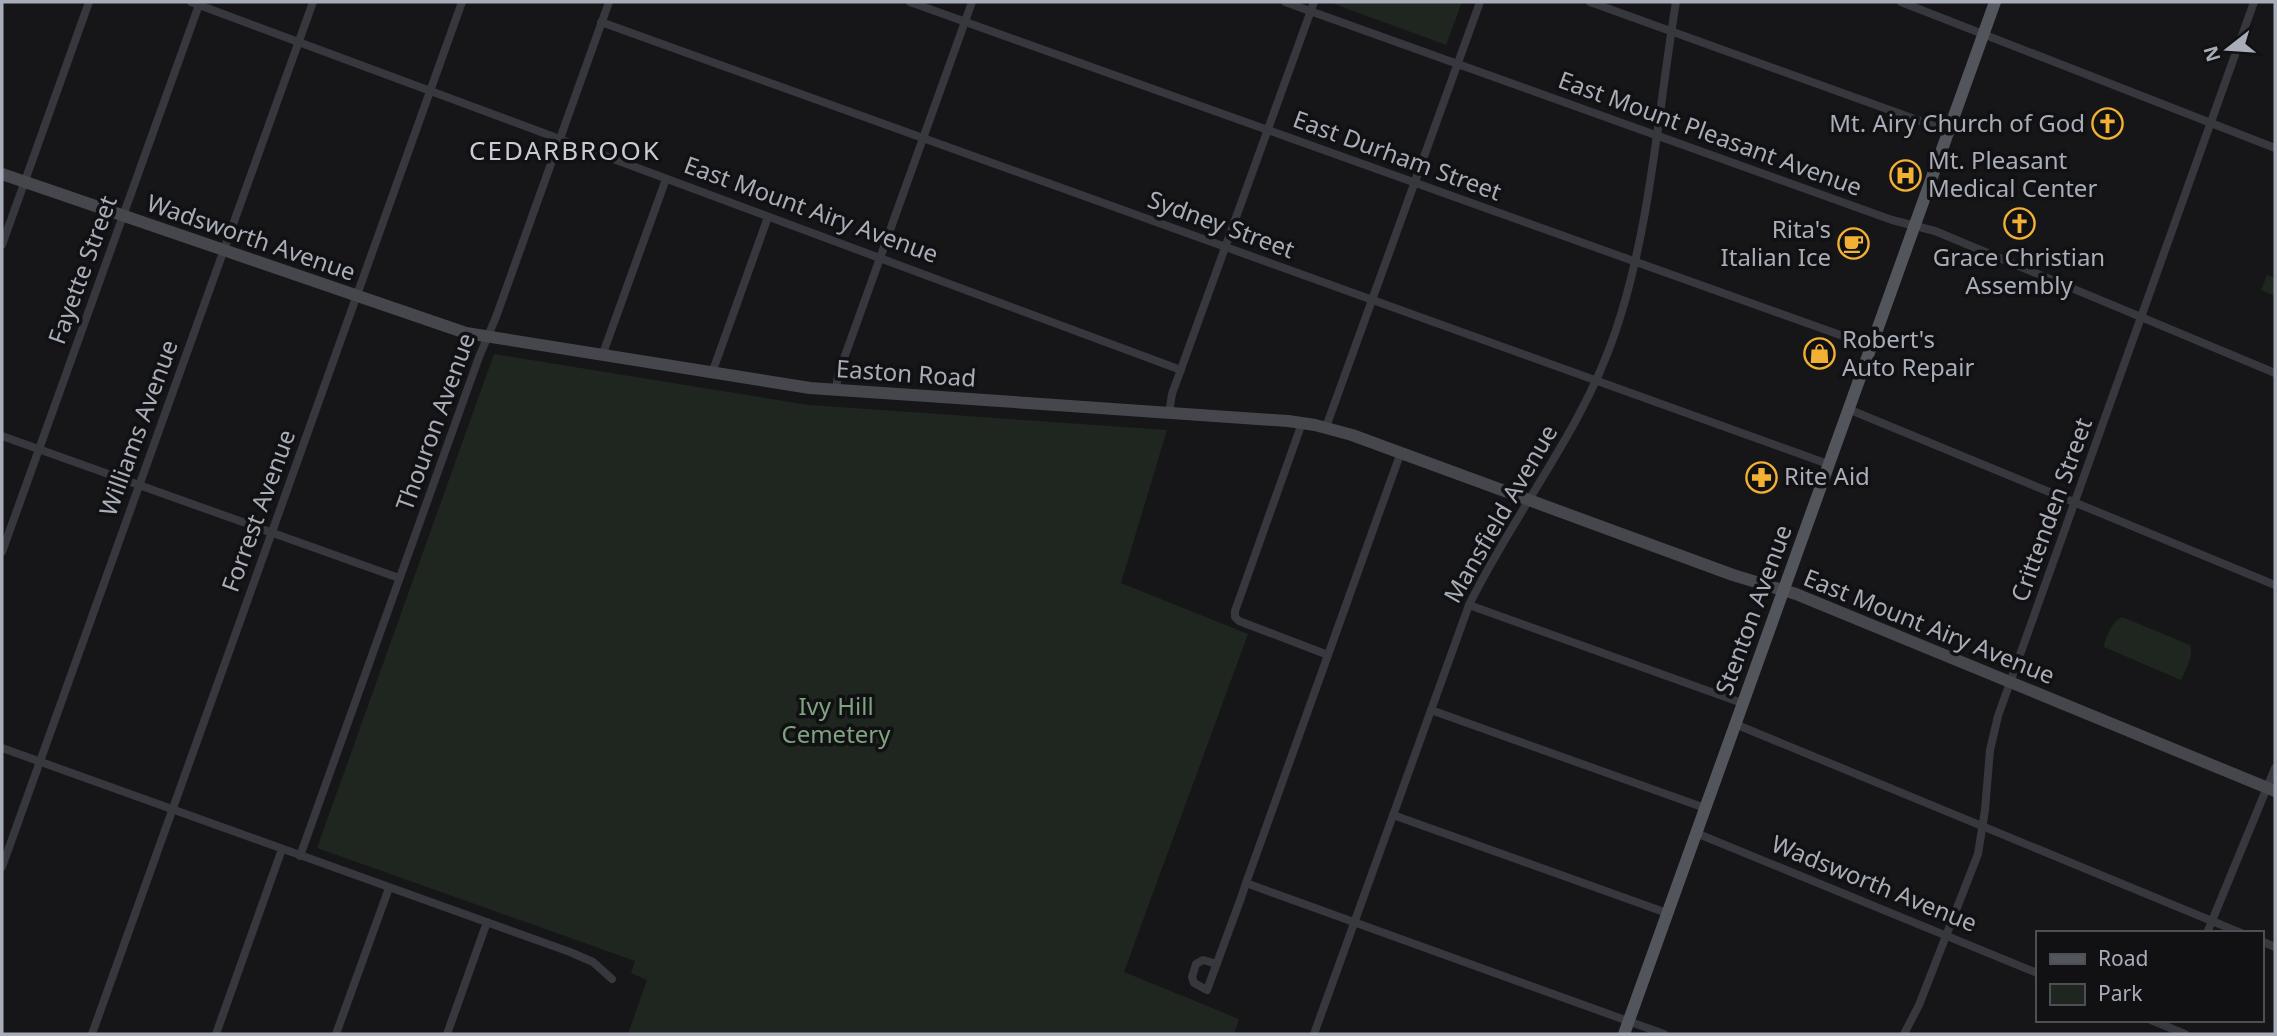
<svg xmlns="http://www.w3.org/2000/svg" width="2277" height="1036" font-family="'Noto Sans',sans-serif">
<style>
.green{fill:#1e261f}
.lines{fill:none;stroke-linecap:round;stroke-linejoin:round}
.street{stroke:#37383d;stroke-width:8}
.secondary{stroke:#45474d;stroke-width:12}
.primary{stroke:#53555c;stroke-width:12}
.labels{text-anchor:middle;stroke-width:7;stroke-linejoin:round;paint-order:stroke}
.poi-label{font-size:24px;fill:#a8adb8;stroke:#111113;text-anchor:start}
.street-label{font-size:24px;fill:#a8adb8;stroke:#111113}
.park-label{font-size:24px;fill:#7fa381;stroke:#111113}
.neighbourhood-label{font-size:26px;letter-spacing:2px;fill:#c9ccd4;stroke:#111113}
</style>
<rect width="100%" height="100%" fill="#161618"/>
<!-- green -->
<g class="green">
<path d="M 1329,2 L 1462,2 L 1446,45 Z"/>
<path d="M 2267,275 L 2275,278 L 2275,296 L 2261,290 Z"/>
<path d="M 494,354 L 809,405 L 1167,430 L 1121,583 L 1248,634 L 1124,972 L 1239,1019 L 1234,1034 L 628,1034 L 647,980 L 631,973 L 635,961 L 317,848 Z"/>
<path d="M 2122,617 L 2190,645 C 2194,655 2186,669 2181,680 L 2104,647 C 2105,637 2113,621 2122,617 Z"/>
</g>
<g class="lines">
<!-- street -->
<g class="street">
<path d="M 191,2 L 1181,370"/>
<path d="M 910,2 L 1871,346"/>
<path d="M 1285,2 L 1892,220 L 1935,231 L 2275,373"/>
<path d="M 1590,2 L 1948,131"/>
<path d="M 1901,2 L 2275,148"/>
<path d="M 601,22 L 1828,464"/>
<path d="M 2,245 L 89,2"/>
<path d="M 602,356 L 666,179"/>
<path d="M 712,373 L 768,217"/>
<path d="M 836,390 L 838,375 L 972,2"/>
<path d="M 1848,409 L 2275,585"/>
<path d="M 1169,413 L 1172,394 L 1314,2"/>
<path d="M 1302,423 L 1235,611 L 1235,617 L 1239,621 L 1328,655"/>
<path d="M 1326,427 L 1480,2"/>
<path d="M 2,436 L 399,578"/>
<path d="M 2,552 L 200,2"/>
<path d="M 1469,605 L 1742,703"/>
<path d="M 1431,710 L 1705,808"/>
<path d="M 1735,724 L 2241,933"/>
<path d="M 2,748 L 570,952 L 593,962 L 612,979"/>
<path d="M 1393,815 L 1667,913"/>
<path d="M 1696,833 L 2037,973"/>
<path d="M 300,856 L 479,357 L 496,317 L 609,2"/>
<path d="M 2,867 L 313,2"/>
<path d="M 1246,883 L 1664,1034"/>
<path d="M 2207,933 L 2275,768"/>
<path d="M 2261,941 L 2275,947"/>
<path d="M 1217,964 L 1203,960 L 1196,964 L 1192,977 L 1194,983 L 1207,990 L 1241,898 L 1246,883 L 1401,452"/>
<path d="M 2151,1020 L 2185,1034"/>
<path d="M 92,1034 L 462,2"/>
<path d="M 216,1034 L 282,849"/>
<path d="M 336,1034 L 389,888"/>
<path d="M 447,1034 L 487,922"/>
<path d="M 1314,1034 L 1469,605 C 1515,511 1583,430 1616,330 C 1651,226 1658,110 1676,2"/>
<path d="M 1904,1034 L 1919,1005 L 1978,854 L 1985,810 L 1990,750 L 1998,716 L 2254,2"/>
</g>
<!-- secondary -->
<path class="secondary" d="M 2,174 L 466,333 L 810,388 L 1288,421 L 1315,425 L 1352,435 L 1733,575 L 1796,594 L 2275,791"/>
<!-- primary -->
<path class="primary" d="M 1624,1034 L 1995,2"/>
</g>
<!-- icons -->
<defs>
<symbol id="church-ring" viewBox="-11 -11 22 22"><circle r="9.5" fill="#111113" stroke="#f2b134" stroke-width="1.5"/><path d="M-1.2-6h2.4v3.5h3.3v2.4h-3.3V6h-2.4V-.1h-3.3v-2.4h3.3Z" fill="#f2b134"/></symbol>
<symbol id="hospital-ring" viewBox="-11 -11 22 22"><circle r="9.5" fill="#111113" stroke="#f2b134" stroke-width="1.5"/><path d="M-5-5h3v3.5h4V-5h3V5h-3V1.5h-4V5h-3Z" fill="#f2b134"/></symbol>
<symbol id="cafe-ring" viewBox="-11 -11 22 22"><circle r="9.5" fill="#111113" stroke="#f2b134" stroke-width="1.5"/><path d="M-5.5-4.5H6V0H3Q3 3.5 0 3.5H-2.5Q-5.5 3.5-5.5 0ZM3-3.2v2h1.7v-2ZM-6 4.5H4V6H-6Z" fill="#f2b134"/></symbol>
<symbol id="shop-ring" viewBox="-11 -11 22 22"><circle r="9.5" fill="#111113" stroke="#f2b134" stroke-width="1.5"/><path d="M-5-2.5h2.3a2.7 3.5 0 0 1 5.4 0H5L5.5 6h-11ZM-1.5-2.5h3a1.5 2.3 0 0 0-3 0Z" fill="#f2b134"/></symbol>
<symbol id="pharmacy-ring" viewBox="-11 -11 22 22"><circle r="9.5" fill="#111113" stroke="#f2b134" stroke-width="1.5"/><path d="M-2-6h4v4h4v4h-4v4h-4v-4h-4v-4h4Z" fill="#f2b134"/></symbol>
</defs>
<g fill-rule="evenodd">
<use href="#church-ring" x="2090" y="106" width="35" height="35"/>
<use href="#hospital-ring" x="1888" y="158" width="35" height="35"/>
<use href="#church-ring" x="2002" y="206" width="35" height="35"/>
<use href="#cafe-ring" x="1836" y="226" width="35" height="35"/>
<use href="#shop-ring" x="1802" y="336" width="35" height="35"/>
<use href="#pharmacy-ring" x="1744" y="460" width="35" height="35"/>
</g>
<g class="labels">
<!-- poi labels -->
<g class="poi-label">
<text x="2085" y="132" text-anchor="end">Mt. Airy Church of God</text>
<text x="1928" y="169">Mt. Pleasant<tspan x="1928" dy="28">Medical Center</tspan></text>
<text x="1831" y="238" text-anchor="end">Rita's<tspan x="1831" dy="28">Italian Ice</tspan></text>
<text x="2019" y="266" text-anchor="middle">Grace Christian<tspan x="2019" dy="28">Assembly</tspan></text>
<text x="1842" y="348">Robert's<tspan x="1842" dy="28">Auto Repair</tspan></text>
<text x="1784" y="485">Rite Aid</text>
</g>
<!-- street labels -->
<g class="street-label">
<text transform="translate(1710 134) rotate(20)" y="8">East Mount Pleasant Avenue</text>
<text transform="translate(1397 156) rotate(20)" y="8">East Durham Street</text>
<text transform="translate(811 210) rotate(20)" y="8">East Mount Airy Avenue</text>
<text transform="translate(1221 225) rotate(20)" y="8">Sydney Street</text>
<text transform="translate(251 238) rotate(19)" y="8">Wadsworth Avenue</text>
<text transform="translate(83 270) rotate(-70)" y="8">Fayette Street</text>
<text transform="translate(906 374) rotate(4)" y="8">Easton Road</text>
<text transform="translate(436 422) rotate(-70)" y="8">Thouron Avenue</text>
<text transform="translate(139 428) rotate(-70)" y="8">Williams Avenue</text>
<text transform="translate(2052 510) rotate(-70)" y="8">Crittenden Street</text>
<text transform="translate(259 511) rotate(-70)" y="8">Forrest Avenue</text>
<text transform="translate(1501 514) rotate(-60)" y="8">Mansfield Avenue</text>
<text transform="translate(1754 610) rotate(-70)" y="8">Stenton Avenue</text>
<text transform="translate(1929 627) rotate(22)" y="8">East Mount Airy Avenue</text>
<text transform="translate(1874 884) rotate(22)" y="8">Wadsworth Avenue</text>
</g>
<!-- park labels -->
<g class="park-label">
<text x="836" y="715">Ivy Hill<tspan x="836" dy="28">Cemetery</tspan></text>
</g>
<!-- neighbourhood labels -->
<g class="neighbourhood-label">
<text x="565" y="160">CEDARBROOK</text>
</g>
</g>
<!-- border -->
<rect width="2277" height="1036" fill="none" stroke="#a8adb8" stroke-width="7"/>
<!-- legend -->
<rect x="2036" y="931" width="228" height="91" fill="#111113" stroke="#4d4f55" stroke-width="2"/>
<rect x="2050" y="954" width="35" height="10" fill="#53555c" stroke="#4d4f55" stroke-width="2"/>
<text x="2098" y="966" font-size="21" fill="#a8adb8">Road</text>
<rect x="2050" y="984" width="35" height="21" fill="#1e261f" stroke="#4d4f55" stroke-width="2"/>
<text x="2098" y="1001" font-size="21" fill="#a8adb8">Park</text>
<!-- north arrow -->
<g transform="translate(2228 49) rotate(253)" stroke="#111113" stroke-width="5" paint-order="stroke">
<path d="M0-5L12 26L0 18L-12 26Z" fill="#a8adb8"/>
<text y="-10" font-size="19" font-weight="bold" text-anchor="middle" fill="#a8adb8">N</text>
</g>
</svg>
